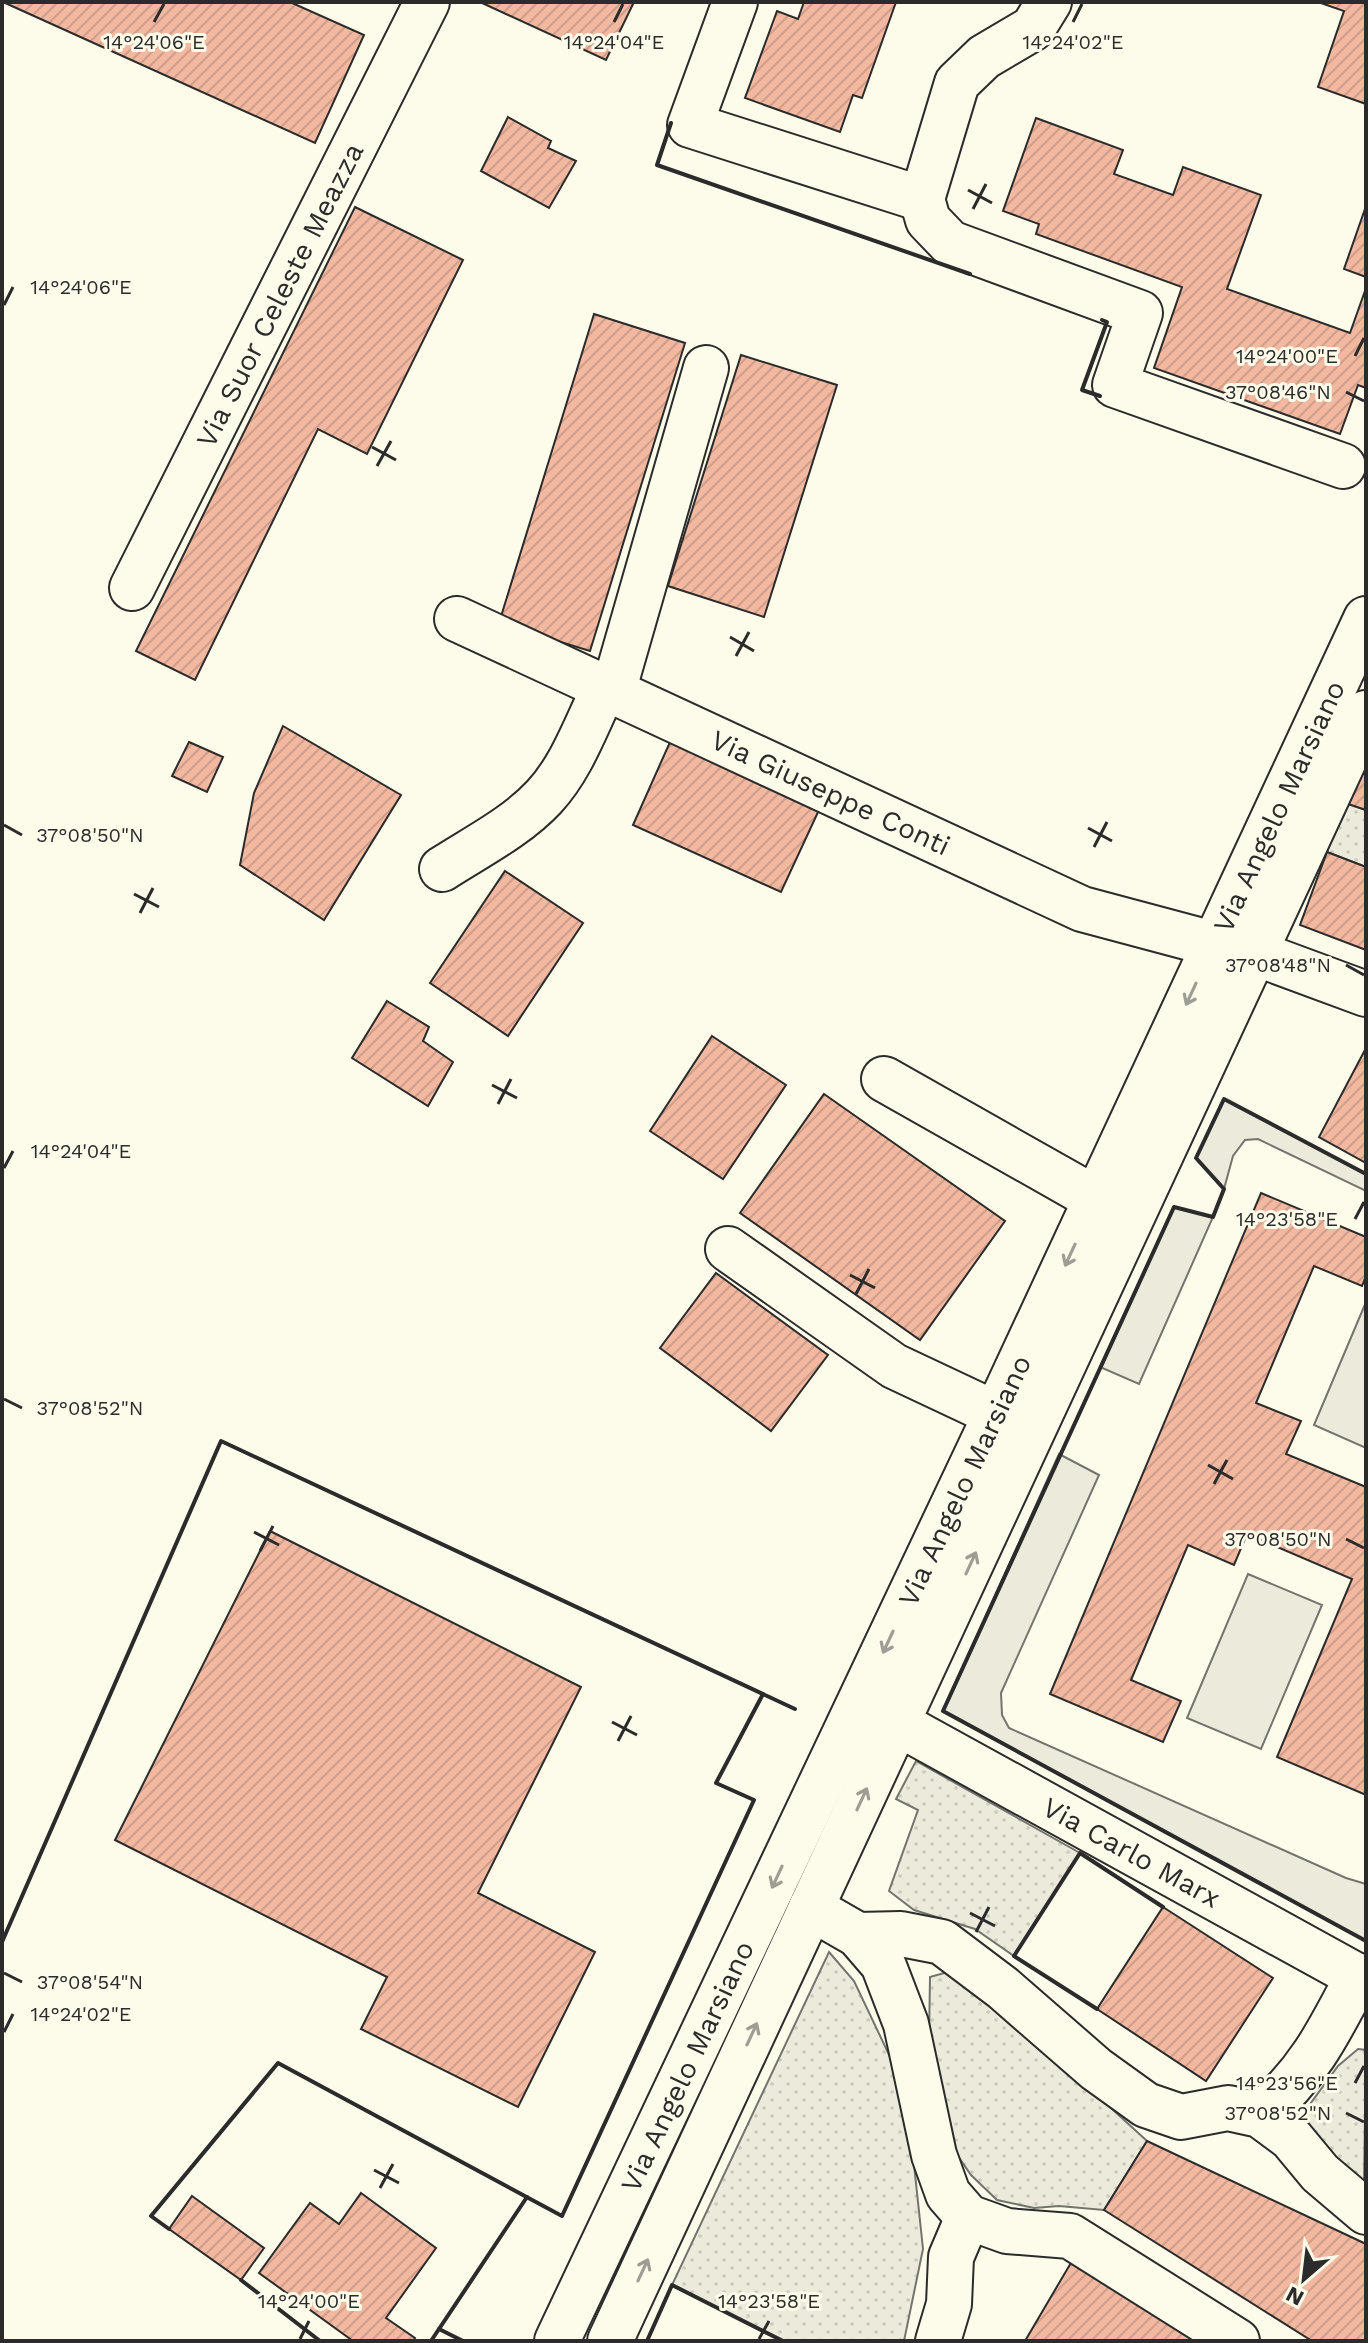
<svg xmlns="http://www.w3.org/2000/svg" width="1368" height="2343" font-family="'Work Sans',sans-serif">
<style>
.grass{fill:url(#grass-dots);stroke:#74746e;stroke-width:2}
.garden{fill:#ecebdb;stroke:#74746e;stroke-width:2}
.building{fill:url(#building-hatch);stroke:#2b2b2b;stroke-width:2}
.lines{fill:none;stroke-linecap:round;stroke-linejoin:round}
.minor-casing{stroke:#2b2b2b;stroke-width:48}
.minor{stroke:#fdfbea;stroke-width:44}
.wall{stroke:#2b2b2b;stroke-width:4}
.oneway{stroke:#9e9d94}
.ticks{fill:none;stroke:#2b2b2b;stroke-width:3}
.labels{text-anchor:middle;stroke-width:6;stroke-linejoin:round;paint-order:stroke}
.street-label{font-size:28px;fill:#2b2b2b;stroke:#fdfbea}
.ticks-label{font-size:20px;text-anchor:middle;fill:#2b2b2b;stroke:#fdfbea;stroke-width:6;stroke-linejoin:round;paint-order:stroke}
</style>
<defs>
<pattern id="grass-dots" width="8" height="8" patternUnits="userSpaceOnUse" patternTransform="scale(2)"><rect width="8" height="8" fill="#ecebdb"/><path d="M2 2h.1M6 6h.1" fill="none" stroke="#cbcabc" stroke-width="1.8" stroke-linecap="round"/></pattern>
<pattern id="building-hatch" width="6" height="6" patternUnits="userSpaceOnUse" patternTransform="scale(2)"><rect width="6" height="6" fill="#f2b8a0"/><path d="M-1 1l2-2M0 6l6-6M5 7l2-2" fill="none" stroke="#d09e8a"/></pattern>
</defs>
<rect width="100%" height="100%" fill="#fdfbea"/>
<!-- grass -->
<g class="grass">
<path d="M 1345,803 L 1366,810 L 1366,867 L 1327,852 Z"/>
<path d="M 916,1761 L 1080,1853 L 1014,1956 L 975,1929 L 914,1910 L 889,1891 L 918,1810 L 896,1799 Z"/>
<path d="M 829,1952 L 854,1981 L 892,2061 L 910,2127 L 923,2249 L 904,2341 L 783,2341 L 672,2285 Z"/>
<path d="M 951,1971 L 982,1990 L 1147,2141 L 1104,2210 L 1059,2206 L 1034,2208 L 997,2200 L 971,2175 L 947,2140 L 929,2040 L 930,1977 Z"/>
<path d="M 1358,2049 L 1366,2050 L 1364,2181 C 1330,2161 1316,2151 1305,2111 L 1338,2066 Z"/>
</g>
<!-- garden -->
<g class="garden">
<path d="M 1224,1099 L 1366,1174 L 1366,1191 L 1258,1139 L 1245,1140 L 1233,1156 L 1224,1189 L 1196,1158 Z"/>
<path d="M 1174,1207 L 1213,1217 L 1139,1384 L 1100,1367 Z"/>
<path d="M 1366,1302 L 1366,1448 L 1314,1425 Z"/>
<path d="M 1059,1454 L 1099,1475 L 1001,1693 L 1002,1715 L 1009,1728 L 1346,1878 L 1366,1884 L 1366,1941 L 943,1711 Z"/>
<path d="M 1248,1574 L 1322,1605 L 1261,1749 L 1187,1718 Z"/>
</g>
<!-- building -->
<g class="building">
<path d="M 3,2 L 290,2 L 364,35 L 315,143 Z"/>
<path d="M 480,2 L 634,2 L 606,60 Z"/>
<path d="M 804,2 L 896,2 L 862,98 L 853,95 L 840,132 L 745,98 L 777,11 L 798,19 Z"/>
<path d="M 1318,2 L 1366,2 L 1366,104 L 1318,87 L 1344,11 Z"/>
<path d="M 508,117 L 551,141 L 548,148 L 576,161 L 549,208 L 481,171 Z"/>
<path d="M 1036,118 L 1123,150 L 1114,174 L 1173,195 L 1183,167 L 1261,195 L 1227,289 L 1350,333 L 1366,288 L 1366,388 L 1358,385 L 1340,434 L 1154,368 L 1182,287 L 1036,234 L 1039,224 L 1003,211 Z"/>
<path d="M 1366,206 L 1366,277 L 1344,269 Z"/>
<path d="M 355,207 L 463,260 L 367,454 L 318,429 L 195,680 L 136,651 Z"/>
<path d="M 594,314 L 685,343 L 590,651 L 499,623 Z"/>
<path d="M 741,355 L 837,385 L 764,617 L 668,586 Z"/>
<path d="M 283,726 L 401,795 L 324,920 L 240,865 L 254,793 Z"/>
<path d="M 189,742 L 223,757 L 207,792 L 172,776 Z"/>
<path d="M 670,742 L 819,810 L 781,892 L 633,825 Z"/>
<path d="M 1366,758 L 1366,810 L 1345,803 Z"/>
<path d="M 1327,852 L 1366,867 L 1366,950 L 1300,925 Z"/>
<path d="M 505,871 L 583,923 L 508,1036 L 430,983 Z"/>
<path d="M 387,1001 L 429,1027 L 423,1041 L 453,1062 L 428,1106 L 352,1058 Z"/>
<path d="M 712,1036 L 786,1085 L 723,1179 L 650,1131 Z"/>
<path d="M 1366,1048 L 1366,1163 L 1319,1137 Z"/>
<path d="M 824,1094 L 1005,1221 L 920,1340 L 740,1213 Z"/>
<path d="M 1261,1193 L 1366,1237 L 1366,1276 L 1362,1286 L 1314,1266 L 1256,1403 L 1301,1421 L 1286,1454 L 1366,1487 L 1366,1795 L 1277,1757 L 1352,1579 L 1247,1534 L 1234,1565 L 1188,1545 L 1131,1680 L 1181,1701 L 1163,1742 L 1050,1694 Z"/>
<path d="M 716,1273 L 828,1355 L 771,1431 L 660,1348 Z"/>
<path d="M 270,1531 L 581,1687 L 478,1893 L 595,1952 L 518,2107 L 361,2029 L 387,1977 L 115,1840 Z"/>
<path d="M 1163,1907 L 1273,1978 L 1206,2081 L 1097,2009 Z"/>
<path d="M 1147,2141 L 1366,2244 L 1366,2341 L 1312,2341 L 1104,2210 Z"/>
<path d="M 361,2193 L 436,2248 L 386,2318 L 415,2338 L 413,2341 L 353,2341 L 259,2273 L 310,2203 L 339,2224 Z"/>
<path d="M 192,2196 L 264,2248 L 241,2280 L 169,2229 Z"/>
<path d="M 1072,2261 L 1208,2341 L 1025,2341 Z"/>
</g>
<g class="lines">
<defs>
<g id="minor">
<path d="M 735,2 L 690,125 L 922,199"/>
<path d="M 1049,2 L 1033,28 L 984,57 L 957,83 L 922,199 L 928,220 L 950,243 L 1140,313 L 1115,385 L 1343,466"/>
<path id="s1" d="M 132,588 L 427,2"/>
<path id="s2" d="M 457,619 L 1082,909 L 1213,944"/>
<path d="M 613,692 L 706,368"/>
<path d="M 442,869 C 476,847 516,827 544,797 C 572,767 586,725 604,689"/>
<path d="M 1255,953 L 1366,994"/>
<path d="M 884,1079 L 1096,1199"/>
<path d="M 728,1249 L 894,1366 L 996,1414"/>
<path id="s3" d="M 897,1723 L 1366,1981"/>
<path d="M 811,1908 L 858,1935 L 883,1964 L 906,2024 L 934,2155 L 948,2194 L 968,2217 L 1007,2231 L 1070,2236 L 1237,2341"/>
<path d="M 858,1935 L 901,1934 L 942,1942 L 1003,1988 L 1096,2069 L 1146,2105 L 1181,2117 L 1228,2108 L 1260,2115 L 1291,2138 L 1320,2173 L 1366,2212"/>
<path d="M 1260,2115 C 1309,2073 1329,2032 1358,1976"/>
<path id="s4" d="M 557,2341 L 996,1414 L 1366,619"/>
<path d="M 610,2341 L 1366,713"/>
<path d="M 938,2341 L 949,2304 L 951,2257 L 968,2217"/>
</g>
</defs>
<!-- minor casing -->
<use href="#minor" class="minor-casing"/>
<!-- minor -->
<use href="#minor" class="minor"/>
<!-- wall -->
<g class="wall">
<path d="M 671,123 L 657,165 L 970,274"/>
<path d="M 1100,396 L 1082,390 L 1107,322 L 1102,320"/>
<path d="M 1366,1174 L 1224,1099 L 1196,1158 L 1224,1189 L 1213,1217 L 1174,1207 L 943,1711 L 1366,1941"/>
<path d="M 2,1942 L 221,1441 L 795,1709"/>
<path d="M 1097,2009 L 1014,1956 L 1080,1853 L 1163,1907"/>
<path d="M 1366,2178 L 1366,2182"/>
<path d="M 169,2229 L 151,2216 L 278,2063 L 562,2216 L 754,1800 L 716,1783 L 763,1694"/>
<path d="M 241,2280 L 320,2341"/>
<path d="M 439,2329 L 463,2341"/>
<path d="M 431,2341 L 527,2197"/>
<path d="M 647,2341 L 672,2285 L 783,2341"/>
</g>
</g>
<!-- one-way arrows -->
<defs><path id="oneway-shaft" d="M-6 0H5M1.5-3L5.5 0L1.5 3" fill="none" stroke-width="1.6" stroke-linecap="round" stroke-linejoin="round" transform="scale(2)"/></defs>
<g class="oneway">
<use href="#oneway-shaft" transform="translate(1191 994) rotate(115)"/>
<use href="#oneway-shaft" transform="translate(1070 1255) rotate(115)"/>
<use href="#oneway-shaft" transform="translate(971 1563) rotate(-65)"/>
<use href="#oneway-shaft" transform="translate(888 1642) rotate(115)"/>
<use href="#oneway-shaft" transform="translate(862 1799) rotate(-65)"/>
<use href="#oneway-shaft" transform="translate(777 1877) rotate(115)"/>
<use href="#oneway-shaft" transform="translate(752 2034) rotate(-65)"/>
<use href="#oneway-shaft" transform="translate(643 2270) rotate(-65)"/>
</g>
<!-- ticks -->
<path class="ticks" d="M 154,22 L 164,4M 614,22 L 623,4M 1073,22 L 1082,4M 968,190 L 992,203M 973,209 L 986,184M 4,305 L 13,287M 1355,356 L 1364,338M 1346,392 L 1364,401M 372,447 L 396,460M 377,466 L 391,441M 730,637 L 754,651M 736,656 L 749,632M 4,825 L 22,835M 1088,828 L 1112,841M 1094,847 L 1107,822M 134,894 L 159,907M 140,913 L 153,888M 1346,965 L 1364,975M 492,1085 L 517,1098M 498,1104 L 511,1079M 4,1168 L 13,1151M 1355,1219 L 1364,1202M 850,1275 L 875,1288M 856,1294 L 869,1269M 4,1399 L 22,1408M 1208,1465 L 1233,1479M 1214,1484 L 1227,1460M 254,1532 L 279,1545M 1346,1539 L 1364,1548M 260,1551 L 273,1526M 612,1722 L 637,1735M 618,1741 L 631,1716M 970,1913 L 995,1926M 976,1932 L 989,1907M 4,1973 L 22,1982M 4,2032 L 13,2014M 1355,2083 L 1364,2066M 1346,2113 L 1364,2122M 374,2170 L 399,2183M 380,2188 L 393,2164M 300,2339 L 309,2321M 759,2339 L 769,2321"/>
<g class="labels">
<!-- street labels -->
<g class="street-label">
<text dy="10" stroke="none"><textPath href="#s1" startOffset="328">Via Suor Celeste Meazza</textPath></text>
<text dy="10" stroke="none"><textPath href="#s2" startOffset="412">Via Giuseppe Conti</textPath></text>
<text dy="10" stroke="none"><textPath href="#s4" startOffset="1696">Via Angelo Marsiano</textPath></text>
<text dy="10" stroke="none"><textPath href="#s4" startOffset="952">Via Angelo Marsiano</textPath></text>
<text dy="10" stroke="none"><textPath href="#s3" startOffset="268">Via Carlo Marx</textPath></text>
<text dy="10" stroke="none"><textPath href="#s4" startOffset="304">Via Angelo Marsiano</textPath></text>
</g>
</g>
<g class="ticks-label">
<text x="154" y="49">14°24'06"E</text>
<text x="614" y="49">14°24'04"E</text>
<text x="1073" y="49">14°24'02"E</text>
<text x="81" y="294">14°24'06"E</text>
<text x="1287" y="363">14°24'00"E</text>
<text x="1278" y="399">37°08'46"N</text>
<text x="90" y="842">37°08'50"N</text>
<text x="1278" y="972">37°08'48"N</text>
<text x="81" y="1158">14°24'04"E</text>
<text x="1287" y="1226">14°23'58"E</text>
<text x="90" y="1415">37°08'52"N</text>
<text x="1278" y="1546">37°08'50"N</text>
<text x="90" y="1989">37°08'54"N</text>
<text x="81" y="2021">14°24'02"E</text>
<text x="1287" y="2090">14°23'56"E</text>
<text x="1278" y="2120">37°08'52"N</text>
<text x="309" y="2308">14°24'00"E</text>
<text x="769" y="2308">14°23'58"E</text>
</g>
<!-- border -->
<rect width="1368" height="2343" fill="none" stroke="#2b2b2b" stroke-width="8"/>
<!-- north arrow -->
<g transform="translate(1304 2279) rotate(208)" stroke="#fdfbea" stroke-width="6" paint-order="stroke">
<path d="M0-6L14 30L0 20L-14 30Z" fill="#2b2b2b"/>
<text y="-12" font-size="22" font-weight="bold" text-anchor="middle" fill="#2b2b2b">N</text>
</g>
</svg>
